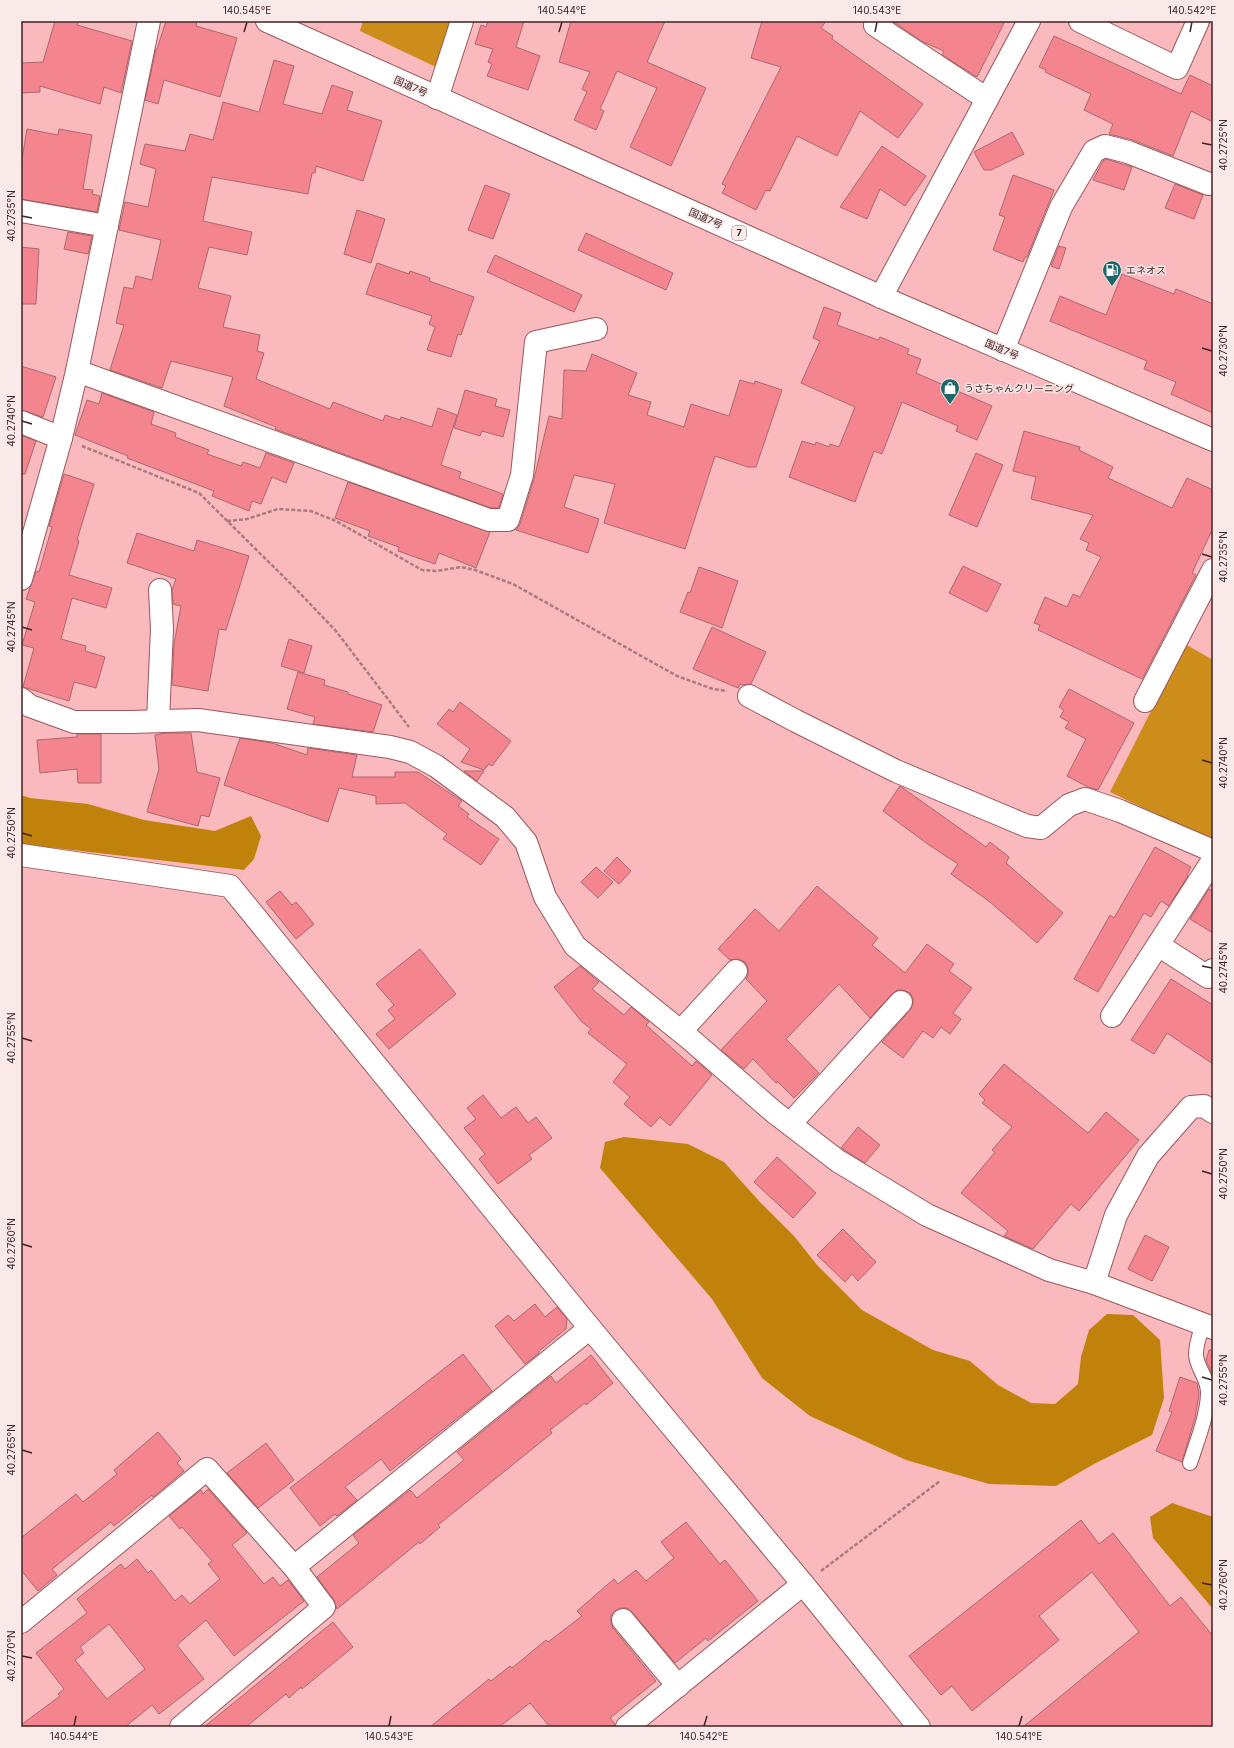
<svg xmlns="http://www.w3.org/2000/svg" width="1234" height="1748" font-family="Inter,'Noto Sans JP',sans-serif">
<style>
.green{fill:#cd8d1a}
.forest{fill:#c0820a}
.building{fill:#f4858f;stroke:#ae676d;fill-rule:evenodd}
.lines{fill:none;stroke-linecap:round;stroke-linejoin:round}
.service-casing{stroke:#9c575d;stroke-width:16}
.minor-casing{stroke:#9c575d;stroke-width:24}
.trunk-casing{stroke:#9c575d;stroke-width:24}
.path{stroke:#ac7b7e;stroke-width:2.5;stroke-dasharray:4 2;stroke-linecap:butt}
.service{stroke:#fff;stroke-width:14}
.minor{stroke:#fff;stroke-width:22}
.trunk{stroke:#fff;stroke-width:22}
.ticks{fill:none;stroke:#412325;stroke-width:1.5}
.labels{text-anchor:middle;stroke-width:3;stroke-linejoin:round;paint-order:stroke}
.shield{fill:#f9e9e9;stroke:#785e60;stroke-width:1}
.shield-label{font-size:9px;font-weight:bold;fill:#412325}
.street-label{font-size:10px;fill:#412325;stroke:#f9e9e9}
.poi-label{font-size:10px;fill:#412325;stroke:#f9e9e9;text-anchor:start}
.neatline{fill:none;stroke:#412325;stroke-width:1.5}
.ticks-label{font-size:10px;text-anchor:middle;fill:#412325}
</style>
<rect width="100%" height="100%" fill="#f9b9bd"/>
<!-- green -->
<g class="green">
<path d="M 363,21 L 451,21 L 436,67 L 360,31 Z"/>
<path d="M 1185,644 L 1213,660 L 1213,841 L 1110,792 Z"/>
</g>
<!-- forest -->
<g class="forest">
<path d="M 21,795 L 30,798 L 88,804 L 144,820 L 215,831 L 251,816 L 261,836 L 254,859 L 244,870 L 21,844 Z"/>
<path d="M 624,1137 L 688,1144 L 724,1162 L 759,1201 L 794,1236 L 817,1265 L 862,1310 L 933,1350 L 970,1361 L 998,1385 L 1031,1403 L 1055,1404 L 1078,1384 L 1081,1357 L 1089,1330 L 1107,1314 L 1133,1315 L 1160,1340 L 1164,1398 L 1152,1435 L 1094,1464 L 1056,1486 L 989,1484 L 906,1460 L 810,1416 L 762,1378 L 712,1299 L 600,1168 L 605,1142 Z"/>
<path d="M 1172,1503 L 1213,1517 L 1213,1609 L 1153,1538 L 1150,1517 Z"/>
</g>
<!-- building -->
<g class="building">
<path d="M 55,21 L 79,21 L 77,25 L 132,41 L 121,93 L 104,87 L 100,104 L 40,86 L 40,92 L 21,93 L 21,63 L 43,62 Z"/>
<path d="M 166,21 L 197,21 L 196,26 L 237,38 L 220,97 L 164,80 L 158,104 L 145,100 L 156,49 L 157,49 Z"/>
<path d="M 488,21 L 524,21 L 516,47 L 540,56 L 528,90 L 487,76 L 492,64 L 488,62 L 493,49 L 475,44 L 481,25 L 486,27 Z"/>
<path d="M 571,21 L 665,21 L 647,62 L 706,88 L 671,166 L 630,147 L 657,88 L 617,71 L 600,109 L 604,111 L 596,130 L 574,120 L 587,92 L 582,89 L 590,72 L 559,62 Z"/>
<path d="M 762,21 L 826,21 L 821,28 L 833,36 L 832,39 L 923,104 L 898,138 L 860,111 L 837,156 L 797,136 L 770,191 L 766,190 L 756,210 L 722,193 L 726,186 L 722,184 L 781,67 L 751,58 Z"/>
<path d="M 892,21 L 1005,21 L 977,77 L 942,55 L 944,51 L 923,42 Z"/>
<path d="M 1054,36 L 1181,94 L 1190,75 L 1213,86 L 1213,122 L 1191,111 L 1173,156 L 1133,140 L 1109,134 L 1113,124 L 1084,110 L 1091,94 L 1045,72 L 1046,70 L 1039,67 Z"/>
<path d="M 274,60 L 294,66 L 283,104 L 322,114 L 332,85 L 353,92 L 347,110 L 382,121 L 363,181 L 316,166 L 315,173 L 312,173 L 308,194 L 212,177 L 203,221 L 252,232 L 247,255 L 209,247 L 198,288 L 231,296 L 223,327 L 260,335 L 257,351 L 264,353 L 256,379 L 330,409 L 333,402 L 383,421 L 385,415 L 400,420 L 401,417 L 432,427 L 438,408 L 457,415 L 441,465 L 461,472 L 459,478 L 503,494 L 499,508 L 491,508 L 275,429 L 276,427 L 224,406 L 233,377 L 171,361 L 162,388 L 110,370 L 124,325 L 116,323 L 124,287 L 133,289 L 136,276 L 152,280 L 161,240 L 119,230 L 125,202 L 148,207 L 156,169 L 140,164 L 145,144 L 185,151 L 190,134 L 213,140 L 223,102 L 259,112 Z"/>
<path d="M 27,129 L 58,135 L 59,129 L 92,135 L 83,189 L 93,190 L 92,194 L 100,196 L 97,212 L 21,199 L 21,165 Z"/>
<path d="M 1012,132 L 1024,154 L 991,170 L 984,170 L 974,152 Z"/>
<path d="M 882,146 L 926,176 L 905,206 L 880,189 L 867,219 L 840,207 Z"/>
<path d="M 1106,159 L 1132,167 L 1124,190 L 1093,180 L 1103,161 Z"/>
<path d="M 1013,175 L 1054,190 L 1027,257 L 1025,257 L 1023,262 L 993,250 L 1005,217 L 999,215 Z"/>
<path d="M 1175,184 L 1203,195 L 1194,219 L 1165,208 Z"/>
<path d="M 485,185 L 510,194 L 493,239 L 468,230 Z"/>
<path d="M 357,210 L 385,219 L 371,263 L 344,254 Z"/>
<path d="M 68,232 L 92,236 L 88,254 L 64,249 Z"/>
<path d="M 586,233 L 673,273 L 666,290 L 578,250 Z"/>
<path d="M 1059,246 L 1066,248 L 1059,269 L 1051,266 Z"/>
<path d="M 21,247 L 39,249 L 36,304 L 21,304 Z"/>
<path d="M 495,255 L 582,295 L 574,312 L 487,272 Z"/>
<path d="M 377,263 L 409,274 L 410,271 L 430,278 L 429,281 L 474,297 L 461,335 L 458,334 L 451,357 L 427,350 L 435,327 L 429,324 L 432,316 L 366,294 Z"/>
<path d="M 1122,274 L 1174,294 L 1176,289 L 1213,304 L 1213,413 L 1171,394 L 1176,382 L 1144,369 L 1147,361 L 1050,321 L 1060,296 L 1106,315 Z"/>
<path d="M 824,307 L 841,313 L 837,325 L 878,340 L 880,337 L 909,349 L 907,354 L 921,359 L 916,373 L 992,406 L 977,440 L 956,431 L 958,426 L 902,402 L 882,454 L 874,451 L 855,502 L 789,477 L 802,441 L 815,445 L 816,442 L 829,447 L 830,444 L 839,447 L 855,407 L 801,383 L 820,341 L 813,338 Z"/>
<path d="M 592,354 L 637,373 L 628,395 L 651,402 L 647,415 L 684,427 L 691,404 L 729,416 L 740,380 L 754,384 L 755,381 L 782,390 L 756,467 L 748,467 L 715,456 L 685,549 L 604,523 L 615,484 L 574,475 L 564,507 L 599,519 L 588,553 L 516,530 L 520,524 L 534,479 L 549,416 L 562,419 L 564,370 L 586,371 Z"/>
<path d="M 21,366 L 56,377 L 43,417 L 21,410 Z"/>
<path d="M 465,390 L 497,399 L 495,406 L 510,410 L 503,437 L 482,431 L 480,436 L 454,428 Z"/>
<path d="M 102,393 L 154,412 L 151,424 L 176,433 L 175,437 L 209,450 L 207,454 L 241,466 L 243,462 L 260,468 L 266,453 L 294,463 L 286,483 L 272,477 L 261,504 L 252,501 L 249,511 L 212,496 L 214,491 L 127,458 L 128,456 L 75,435 L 87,400 L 99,404 Z"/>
<path d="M 1024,431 L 1080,447 L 1079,450 L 1113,467 L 1108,478 L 1172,508 L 1187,478 L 1213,490 L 1213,528 L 1192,573 L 1196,575 L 1142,679 L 1038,630 L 1040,625 L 1034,623 L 1045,597 L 1067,607 L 1073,594 L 1080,597 L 1101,557 L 1086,550 L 1089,543 L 1080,539 L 1093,515 L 1031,499 L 1036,477 L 1013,471 Z"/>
<path d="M 21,435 L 36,441 L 25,474 L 21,474 Z"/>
<path d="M 976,453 L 1003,465 L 977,527 L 949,515 Z"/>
<path d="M 64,474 L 94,484 L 77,540 L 79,541 L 69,575 L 112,588 L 106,608 L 72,598 L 61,639 L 86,646 L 85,651 L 105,657 L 96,688 L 74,682 L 69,701 L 23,687 L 34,648 L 22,645 L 35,602 L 26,599 L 36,571 L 39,572 L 52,527 L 49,526 Z"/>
<path d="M 348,482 L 490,532 L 476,568 L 439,553 L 435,564 L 398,551 L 399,547 L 368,536 L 370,531 L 335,518 Z"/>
<path d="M 137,533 L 194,551 L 197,540 L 249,556 L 226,630 L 219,629 L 208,691 L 172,685 L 174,644 L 181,606 L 173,604 L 172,590 L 176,579 L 127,563 Z"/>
<path d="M 963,566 L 1001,584 L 987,612 L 949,593 Z"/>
<path d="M 699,567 L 738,581 L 722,628 L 680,612 L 688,592 L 690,593 Z"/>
<path d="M 712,627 L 766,652 L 751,684 L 743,685 L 740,684 L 738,688 L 693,669 Z"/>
<path d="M 289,639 L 312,646 L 304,673 L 281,666 Z"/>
<path d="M 298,672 L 325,680 L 324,685 L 348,692 L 348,694 L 382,705 L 373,732 L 313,724 L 315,717 L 287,709 Z"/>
<path d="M 1069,689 L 1134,723 L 1098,790 L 1088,787 L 1067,776 L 1086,739 L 1065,728 L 1069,722 L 1060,717 L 1064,710 L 1059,707 Z"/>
<path d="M 460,702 L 511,741 L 492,766 L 489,764 L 484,770 L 461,762 L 470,749 L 437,724 L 449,709 L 453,712 Z"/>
<path d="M 166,733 L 191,733 L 197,772 L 220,778 L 209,817 L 201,815 L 198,826 L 147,812 L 159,769 L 155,735 Z"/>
<path d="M 77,734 L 101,734 L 101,783 L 78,783 L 77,769 L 40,773 L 37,740 L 77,737 Z"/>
<path d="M 240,738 L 272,743 L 307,755 L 308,748 L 357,755 L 352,777 L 395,777 L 395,772 L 418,772 L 462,801 L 458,806 L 469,814 L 467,817 L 499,839 L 481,865 L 443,839 L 447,834 L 405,803 L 376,804 L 376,796 L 339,788 L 328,822 L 224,785 Z"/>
<path d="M 464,771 L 484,771 L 477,781 Z"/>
<path d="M 900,786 L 986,847 L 990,842 L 1009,857 L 1006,863 L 1063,913 L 1037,943 L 990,902 L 951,874 L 958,864 L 929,845 L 883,811 Z"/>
<path d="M 1155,847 L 1191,867 L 1187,875 L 1188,876 L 1169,906 L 1161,901 L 1151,917 L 1144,913 L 1098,992 L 1074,979 L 1110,915 L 1114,918 Z"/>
<path d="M 617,857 L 631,871 L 619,884 L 604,871 Z"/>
<path d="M 596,867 L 613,882 L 598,898 L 581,882 Z"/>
<path d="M 817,886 L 878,938 L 872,945 L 905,973 L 927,944 L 954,964 L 949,971 L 972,988 L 953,1013 L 961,1019 L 950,1034 L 941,1027 L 933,1038 L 923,1031 L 903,1058 L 882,1042 L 910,1010 L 913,1004 L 913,999 L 910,993 L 903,990 L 897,990 L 892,994 L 870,1018 L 839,984 L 786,1039 L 819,1073 L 794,1098 L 778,1082 L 776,1083 L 753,1059 L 744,1069 L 721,1050 L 767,1001 L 746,979 L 748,975 L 748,968 L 745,962 L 738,959 L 730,960 L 718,949 L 755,909 L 779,931 Z"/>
<path d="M 1209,889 L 1213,891 L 1213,933 L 1190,919 Z"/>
<path d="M 280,891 L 292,905 L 296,902 L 314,924 L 296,939 L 266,902 Z"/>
<path d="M 420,949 L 456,994 L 389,1049 L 376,1034 L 395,1019 L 388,1010 L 394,1005 L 376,984 Z"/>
<path d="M 580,966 L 599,982 L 592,989 L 624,1015 L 631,1007 L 649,1022 L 646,1025 L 692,1066 L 696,1061 L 712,1075 L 670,1126 L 660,1117 L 651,1127 L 624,1104 L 630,1097 L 613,1082 L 627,1064 L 588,1033 L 591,1029 L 581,1021 L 554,987 Z"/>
<path d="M 1171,979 L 1213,1005 L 1213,1064 L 1167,1033 L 1154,1054 L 1131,1040 Z"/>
<path d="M 1004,1064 L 1088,1133 L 1106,1112 L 1139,1140 L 1079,1211 L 1071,1204 L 1033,1249 L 1004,1236 L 1008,1231 L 961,1193 L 995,1152 L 992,1150 L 1012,1127 L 982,1103 L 985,1100 L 979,1094 Z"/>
<path d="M 483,1095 L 501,1118 L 516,1107 L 528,1123 L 536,1117 L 552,1138 L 529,1155 L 532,1159 L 498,1184 L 479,1159 L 485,1154 L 464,1128 L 476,1119 L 467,1108 Z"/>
<path d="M 858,1127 L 880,1145 L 865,1163 L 841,1148 Z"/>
<path d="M 777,1157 L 816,1193 L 793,1218 L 754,1182 Z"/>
<path d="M 843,1229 L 876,1262 L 858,1281 L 852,1274 L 845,1282 L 817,1255 Z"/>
<path d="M 1145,1235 L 1169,1247 L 1152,1281 L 1128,1269 Z"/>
<path d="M 535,1304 L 545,1317 L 557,1307 L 567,1319 L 566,1329 L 538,1352 L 539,1353 L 525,1364 L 495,1326 L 508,1315 L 514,1321 Z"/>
<path d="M 1209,1350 L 1213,1350 L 1213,1376 L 1206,1360 Z"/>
<path d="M 463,1354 L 492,1391 L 390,1471 L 381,1459 L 345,1487 L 357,1500 L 337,1516 L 335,1514 L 320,1526 L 290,1488 Z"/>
<path d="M 591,1355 L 613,1383 L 586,1405 L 585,1403 L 550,1430 L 552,1433 L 438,1525 L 440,1527 L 420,1544 L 419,1542 L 337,1609 L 334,1600 L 317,1577 L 359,1543 L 353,1535 L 410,1490 L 417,1498 L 464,1460 L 457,1452 L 551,1376 L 556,1383 Z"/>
<path d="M 1180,1377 L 1197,1383 L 1199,1394 L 1195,1418 L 1182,1462 L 1156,1451 L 1172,1412 L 1169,1411 Z"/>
<path d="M 158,1432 L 181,1459 L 177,1463 L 184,1471 L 153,1497 L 152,1495 L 114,1526 L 111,1522 L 52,1569 L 57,1575 L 38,1591 L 21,1570 L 21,1538 L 76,1494 L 83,1502 L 117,1474 L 114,1470 Z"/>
<path d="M 266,1443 L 294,1480 L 258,1508 L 227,1473 Z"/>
<path d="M 208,1489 L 247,1533 L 232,1545 L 264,1584 L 273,1577 L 280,1586 L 288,1580 L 304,1601 L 234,1656 L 206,1620 L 177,1645 L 204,1679 L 159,1714 L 152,1705 L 125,1727 L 21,1727 L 21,1725 L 60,1696 L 58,1694 L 64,1689 L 36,1653 L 87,1613 L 77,1599 L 121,1564 L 125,1569 L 137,1559 L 148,1573 L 151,1570 L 175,1601 L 182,1595 L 190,1604 L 220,1579 L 208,1564 L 212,1561 L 182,1527 L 180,1529 L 169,1516 L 201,1490 L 203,1494 ZM 109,1624 L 145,1669 L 107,1699 L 75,1660 L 84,1653 L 80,1647 Z"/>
<path d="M 1081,1520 L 1099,1544 L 1113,1533 L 1170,1606 L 1181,1597 L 1213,1636 L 1213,1727 L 1023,1727 L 1139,1632 L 1092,1572 L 1039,1616 L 1059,1640 L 972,1711 L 952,1686 L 941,1695 L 909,1656 Z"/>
<path d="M 686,1522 L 720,1564 L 725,1560 L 758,1601 L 708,1641 L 706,1638 L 675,1663 L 632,1612 L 627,1608 L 621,1608 L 615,1611 L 611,1616 L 611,1622 L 613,1628 L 656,1681 L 610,1718 L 615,1724 L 615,1727 L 550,1727 L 530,1703 L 499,1727 L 430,1727 L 489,1679 L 491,1681 L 510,1666 L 512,1668 L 546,1640 L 548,1642 L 582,1616 L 577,1611 L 614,1579 L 618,1584 L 636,1570 L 646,1581 L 674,1558 L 661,1542 Z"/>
<path d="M 333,1622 L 353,1647 L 302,1689 L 301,1687 L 289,1698 L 286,1694 L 246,1727 L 204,1727 Z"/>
</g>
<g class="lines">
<defs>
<path id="service" d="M 1190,1463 C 1197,1441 1207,1417 1208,1394 C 1209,1378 1196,1368 1196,1354 C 1196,1344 1200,1333 1203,1324"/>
<g id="minor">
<path d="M 876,21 L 875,25 L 987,99"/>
<path d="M 1080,21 L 1177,68 L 1198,21"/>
<path d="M 437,98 L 462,21"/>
<path d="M 21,211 L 107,226"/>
<path d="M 881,297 L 1029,21"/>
<path d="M 1003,350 L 1061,207 L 1094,151 L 1105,146 L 1128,152 L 1209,184"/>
<path d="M 77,371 L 489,520 L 508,520 L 522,475 L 536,342 L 596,329"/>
<path d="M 21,422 L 61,438"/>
<path d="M 21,579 L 61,438 L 77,371 L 149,21"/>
<path d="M 749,696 L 796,721 L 896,771 L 1027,826 L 1041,828 L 1069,805 L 1085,799 L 1120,811 L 1213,851"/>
<path d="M 21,699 L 30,706 L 74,722 L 132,722 L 198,720 L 390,747 L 410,752 L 436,766 L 505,817 L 526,842 L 545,897 L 575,946 L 690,1039 L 774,1112 L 838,1161 L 927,1215 L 1049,1270 L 1094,1283 L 1213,1328"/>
<path d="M 1145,701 L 1213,570"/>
<path d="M 158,721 L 162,629 L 160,590"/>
<path d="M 21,855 L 230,886 L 590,1328 L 803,1584 L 919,1727"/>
<path d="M 1158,945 L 1208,977 L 1213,970"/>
<path d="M 1112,1016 L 1213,860"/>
<path d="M 681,1031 L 736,971"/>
<path d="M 790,1124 L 901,1002"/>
<path d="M 1094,1283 L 1116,1215 L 1148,1156 L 1191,1107 L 1204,1106 L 1213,1112"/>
<path d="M 623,1620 L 678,1686"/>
<path d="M 21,1622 L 207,1469 L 294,1567"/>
<path d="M 181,1727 L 324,1607 L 294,1567 L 590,1328"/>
<path d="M 627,1727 L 803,1584"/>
</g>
<path id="trunk" d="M 267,21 L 886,299 L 1213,440"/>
</defs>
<!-- service casing -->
<use href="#service" class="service-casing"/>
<!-- minor casing -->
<use href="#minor" class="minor-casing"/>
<!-- trunk casing -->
<use href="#trunk" class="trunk-casing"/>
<!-- path -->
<g class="path">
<path d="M 82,446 L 199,493 L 294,587 L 336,631 L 409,727"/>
<path d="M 227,521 L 247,519 L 278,509 L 311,511 L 336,521 L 422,570 L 437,571 L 461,567 L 475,570 L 513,584 L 677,676 L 713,689 L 727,691"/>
<path d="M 821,1571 L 940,1481"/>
</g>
<!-- service -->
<use href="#service" class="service"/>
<!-- minor -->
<use href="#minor" class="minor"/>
<!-- trunk -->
<use href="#trunk" class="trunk"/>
</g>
<!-- ticks -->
<path class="ticks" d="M 244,32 L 247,22M 559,32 L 562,22M 875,32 L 877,22M 1190,32 L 1192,22M 1202,143 L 1212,145M 22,216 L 32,218M 1202,348 L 1212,351M 22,421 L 32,424M 1202,554 L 1212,557M 22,627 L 32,630M 1202,760 L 1212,763M 22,833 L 32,836M 1202,966 L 1212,968M 22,1038 L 32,1041M 1202,1171 L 1212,1174M 22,1244 L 32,1247M 1202,1377 L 1212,1380M 22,1450 L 32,1453M 1202,1583 L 1212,1585M 22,1656 L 32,1658M 74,1726 L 76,1716M 389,1726 L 391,1716M 704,1726 L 707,1716M 1019,1726 L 1022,1716"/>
<!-- icons -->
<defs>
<symbol id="fuel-pin" viewBox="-11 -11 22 30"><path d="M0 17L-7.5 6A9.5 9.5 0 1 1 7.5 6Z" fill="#1b6868" stroke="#f9e9e9"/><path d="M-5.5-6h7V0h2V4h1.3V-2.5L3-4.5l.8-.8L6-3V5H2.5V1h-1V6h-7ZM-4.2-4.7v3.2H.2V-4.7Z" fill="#fff"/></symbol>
<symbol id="shop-pin" viewBox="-11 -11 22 30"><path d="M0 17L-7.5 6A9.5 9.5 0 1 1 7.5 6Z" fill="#1b6868" stroke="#f9e9e9"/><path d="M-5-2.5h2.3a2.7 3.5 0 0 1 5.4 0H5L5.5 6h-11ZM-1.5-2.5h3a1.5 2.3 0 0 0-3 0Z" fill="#fff"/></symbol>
</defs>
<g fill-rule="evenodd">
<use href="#fuel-pin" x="1101" y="259" width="22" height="30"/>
<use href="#shop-pin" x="939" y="377" width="22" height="30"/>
</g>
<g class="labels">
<!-- shield labels -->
<rect class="shield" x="732" y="226" width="14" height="14" rx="3"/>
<g class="shield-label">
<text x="739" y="236">7</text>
</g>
<!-- street labels -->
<g class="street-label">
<text transform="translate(411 86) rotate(24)" y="4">国道7号</text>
<text transform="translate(706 218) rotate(24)" y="4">国道7号</text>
<text transform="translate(1002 349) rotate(23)" y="4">国道7号</text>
</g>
<!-- poi labels -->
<g class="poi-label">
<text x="1126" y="274">エネオス</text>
<text x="964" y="392">うさちゃんクリーニング</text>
</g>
</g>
<!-- border -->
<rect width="1234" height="1748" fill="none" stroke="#f9e9e9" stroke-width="44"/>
<rect x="22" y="22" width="1190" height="1704" class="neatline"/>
<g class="ticks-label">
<text x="247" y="14">140.545°E</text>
<text x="562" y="14">140.544°E</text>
<text x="877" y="14">140.543°E</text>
<text x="1192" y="14">140.542°E</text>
<text transform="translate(1223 145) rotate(-90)" y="4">40.2725°N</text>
<text transform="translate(11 216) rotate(-90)" y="4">40.2735°N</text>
<text transform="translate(1223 351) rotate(-90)" y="4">40.2730°N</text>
<text transform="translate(11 421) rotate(-90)" y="4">40.2740°N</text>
<text transform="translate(1223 557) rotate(-90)" y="4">40.2735°N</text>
<text transform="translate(11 627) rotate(-90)" y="4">40.2745°N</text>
<text transform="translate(1223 763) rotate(-90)" y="4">40.2740°N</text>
<text transform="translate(11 833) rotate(-90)" y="4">40.2750°N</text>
<text transform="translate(1223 968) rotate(-90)" y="4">40.2745°N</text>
<text transform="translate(11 1038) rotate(-90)" y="4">40.2755°N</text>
<text transform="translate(1223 1174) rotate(-90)" y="4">40.2750°N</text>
<text transform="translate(11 1244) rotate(-90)" y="4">40.2760°N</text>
<text transform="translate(1223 1380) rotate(-90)" y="4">40.2755°N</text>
<text transform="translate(11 1450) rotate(-90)" y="4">40.2765°N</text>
<text transform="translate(1223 1585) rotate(-90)" y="4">40.2760°N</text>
<text transform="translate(11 1656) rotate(-90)" y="4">40.2770°N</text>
<text x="74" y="1740">140.544°E</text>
<text x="389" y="1740">140.543°E</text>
<text x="704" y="1740">140.542°E</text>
<text x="1019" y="1740">140.541°E</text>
</g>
</svg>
